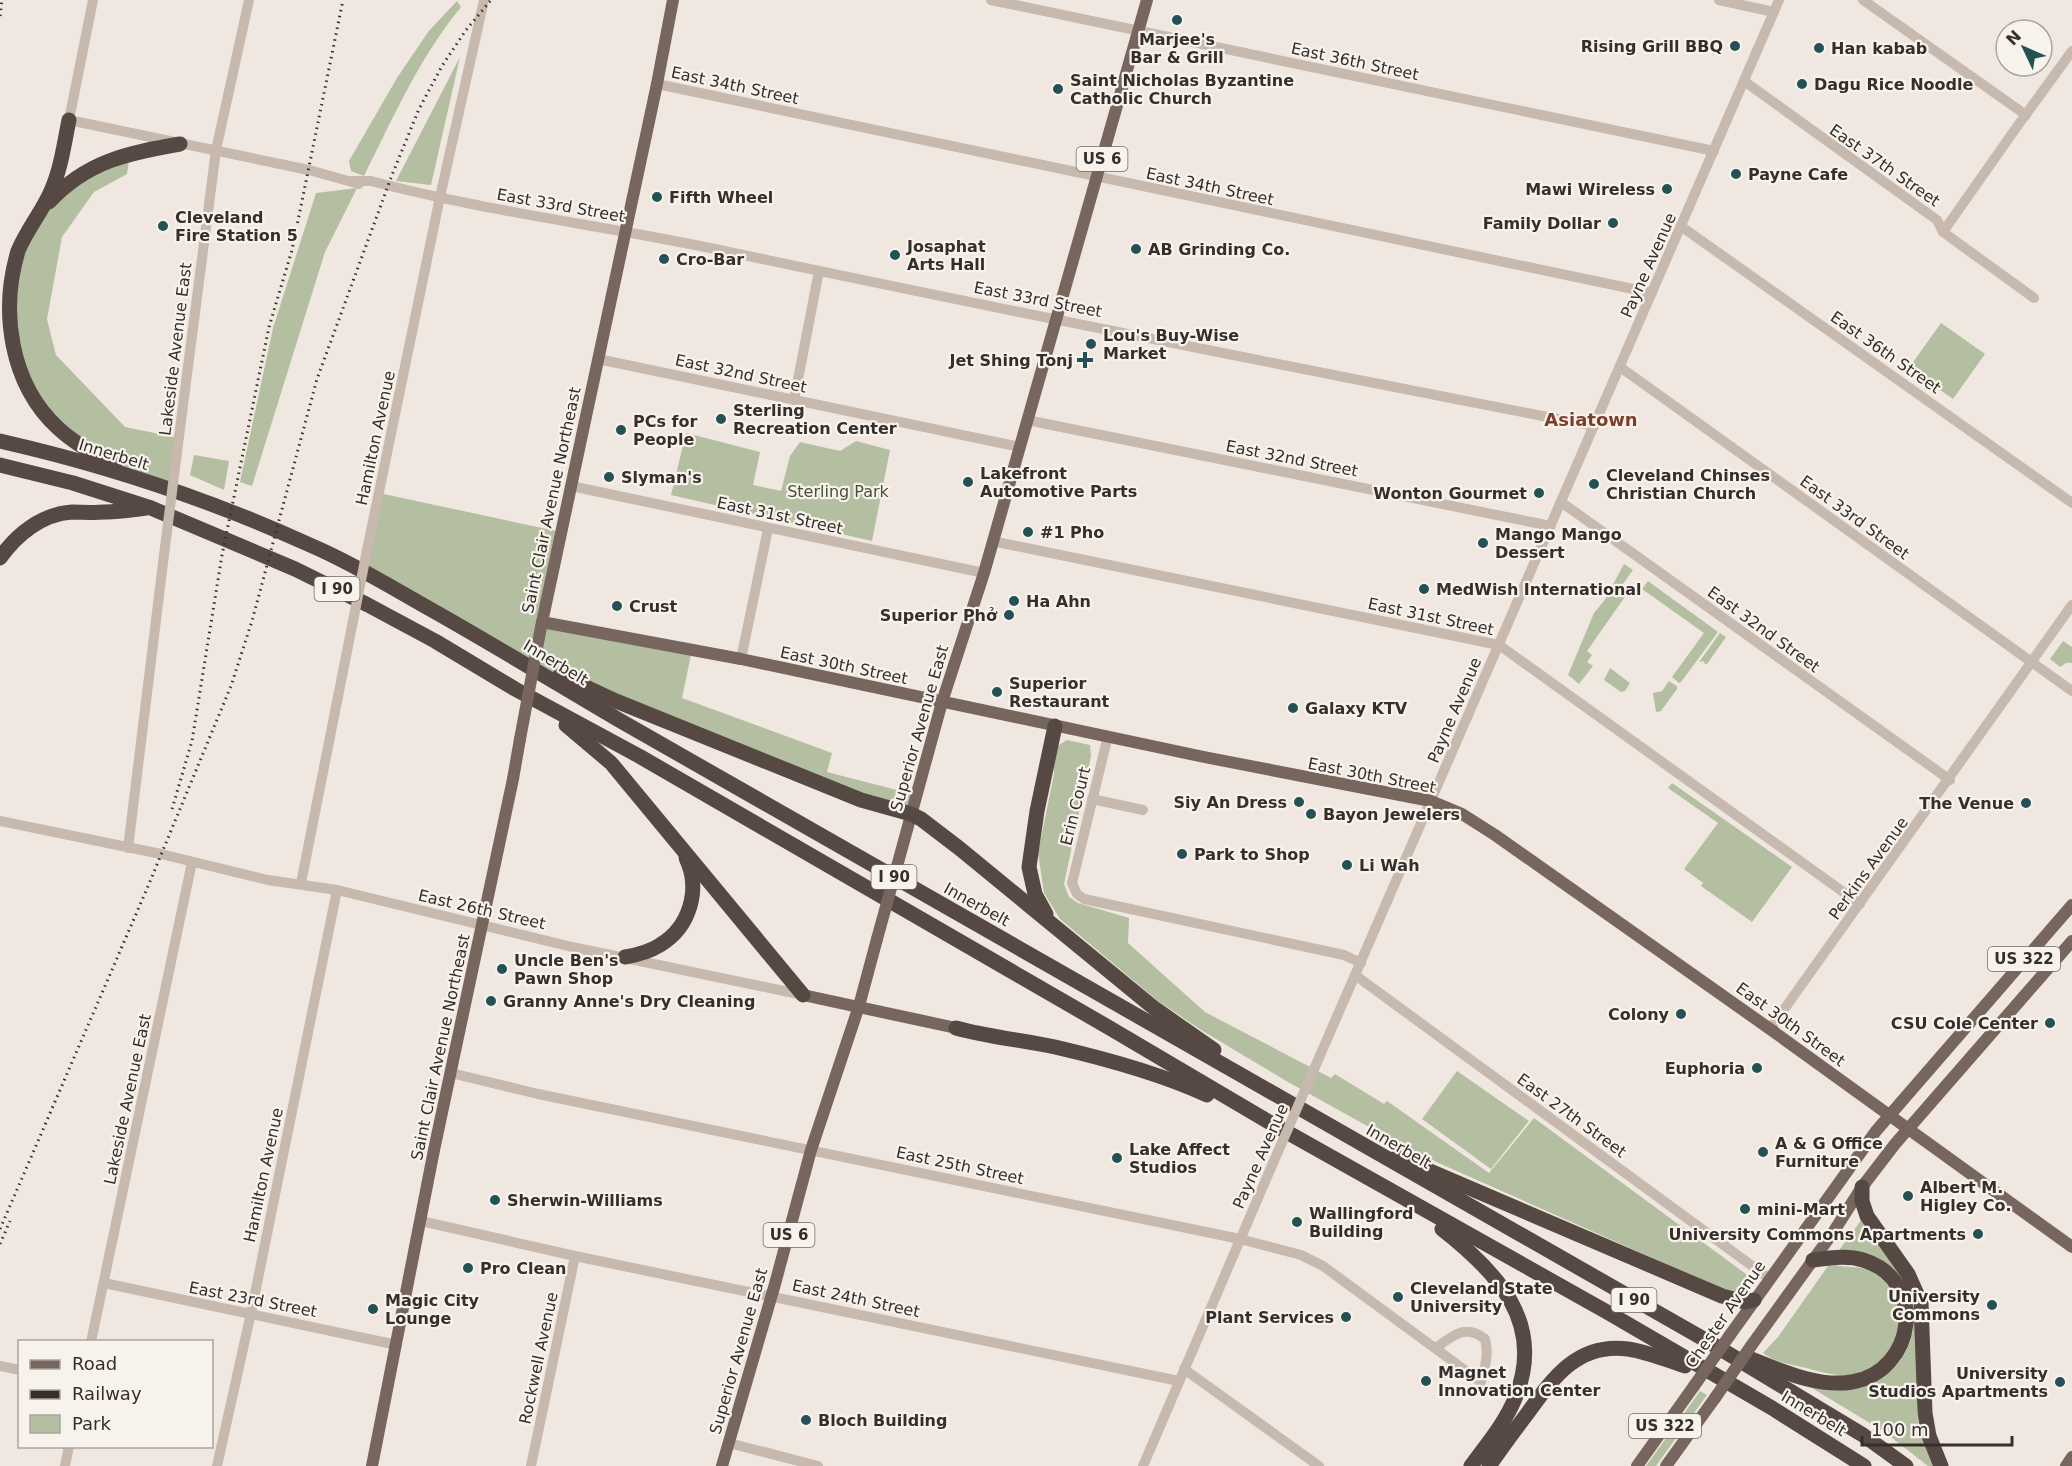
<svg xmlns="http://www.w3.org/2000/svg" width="2072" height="1466" font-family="'DejaVu Sans',sans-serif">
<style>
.green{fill:#b4bea1}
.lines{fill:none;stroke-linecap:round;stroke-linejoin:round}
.minor{stroke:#c7b9ad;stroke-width:10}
.major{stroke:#77665d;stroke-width:12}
.highway{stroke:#564943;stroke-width:15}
.rail{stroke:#362e2a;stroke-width:3;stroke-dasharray:1.5 4.5;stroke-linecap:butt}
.minor-bridge{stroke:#c7b9ad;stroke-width:10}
.major-bridge{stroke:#77665d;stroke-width:12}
.poi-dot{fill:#245154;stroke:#f8f2ec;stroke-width:2}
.labels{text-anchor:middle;stroke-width:4.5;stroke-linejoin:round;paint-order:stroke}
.shield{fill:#f8f2ec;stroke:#706964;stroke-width:1.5}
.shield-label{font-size:15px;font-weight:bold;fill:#362e2a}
.poi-label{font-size:16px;font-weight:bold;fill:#362e2a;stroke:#f8f2ec;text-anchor:start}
.street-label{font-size:16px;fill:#362e2a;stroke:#f8f2ec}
.park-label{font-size:16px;fill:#465231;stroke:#f8f2ec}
.neighbourhood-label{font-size:18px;font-weight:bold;fill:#7d3f2c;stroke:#f8f2ec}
</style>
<rect width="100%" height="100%" fill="#f0e8e0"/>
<!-- green -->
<g class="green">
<path d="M 457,1 L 461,7 C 418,60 394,116 364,176 L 351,171 L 349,161 L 397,78 L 428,32 Z"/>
<path d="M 460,57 L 431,185 L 396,181 Z"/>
<path d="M 130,153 L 127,174 L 94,192 L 62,237 L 47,319 L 56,355 L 125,427 L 179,438 L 172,488 L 141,480 L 79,445 L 25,386 L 11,275 L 54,197 Z"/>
<path d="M 357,188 L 325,252 L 252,486 L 240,482 L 273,328 L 316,193 Z"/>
<path d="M 1941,323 L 1985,354 L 1953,399 L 1909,368 Z"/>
<path d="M 686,433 L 760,452 L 753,485 L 781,491 L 790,456 L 800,442 L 840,451 L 856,441 L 890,450 L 872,541 L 671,495 Z"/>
<path d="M 194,455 L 229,461 L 224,490 L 190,475 Z"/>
<path d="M 379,493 L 561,532 L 543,622 L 692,650 L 682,698 L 832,753 L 827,772 L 916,795 L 911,814 L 616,701 L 505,652 L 363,572 Z"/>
<path d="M 1624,564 L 1633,570 L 1622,585 L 1629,591 L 1587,651 L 1592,655 L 1587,662 L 1593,666 L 1579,684 L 1568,675 L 1594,613 L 1604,601 Z"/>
<path d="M 1648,581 L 1718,632 L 1681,682 L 1679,683 L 1672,677 L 1704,633 L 1642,589 Z"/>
<path d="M 1720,633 L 1726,637 L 1707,664 L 1705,664 L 1703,661 L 1699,662 Z"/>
<path d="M 2063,641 L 2072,647 L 2072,663 L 2066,663 L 2060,667 L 2050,659 Z"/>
<path d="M 1610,668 L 1630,683 L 1625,691 L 1621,692 L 1604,680 Z"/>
<path d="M 1669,681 L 1677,686 L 1677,689 L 1661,711 L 1656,712 L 1653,693 L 1662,691 Z"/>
<path d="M 1067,740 L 1090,745 L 1091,756 L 1064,884 L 1069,897 L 1078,903 L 1129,918 L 1128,943 L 1205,1012 L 1331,1078 L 1335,1074 L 1384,1104 L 1387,1101 L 1489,1173 L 1534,1118 L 1750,1277 L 1743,1289 L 1737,1293 L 1727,1291 L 1416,1153 L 1288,1082 L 1201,1030 L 1158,1001 L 1060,919 L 1044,893 L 1038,853 L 1054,774 L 1053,760 L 1056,747 Z"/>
<path d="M 1672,783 L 1792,867 L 1752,922 L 1701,886 L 1703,883 L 1684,869 L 1718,823 L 1668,788 Z"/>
<path d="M 1457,1071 L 1529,1121 L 1491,1169 L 1422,1119 Z"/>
<path d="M 1862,1219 L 1910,1289 L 1917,1318 L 1917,1414 L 1921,1435 L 1933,1466 L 1928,1466 L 1883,1431 L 1807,1385 C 1822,1383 1876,1380 1886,1374 C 1902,1365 1914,1340 1913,1322 C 1912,1311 1908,1300 1906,1290 L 1837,1253 Z"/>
<path d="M 1832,1264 C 1845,1269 1857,1264 1872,1272 C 1917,1299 1903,1361 1855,1374 C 1839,1378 1822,1372 1806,1368 C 1792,1365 1774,1362 1763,1353 L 1778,1337 L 1828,1266 Z"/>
<path d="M 1700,1391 L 1707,1395 L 1656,1466 L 1646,1466 Z"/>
</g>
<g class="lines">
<!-- minor -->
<g class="minor">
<path d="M 93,0 L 69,120 L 309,170 L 359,184"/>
<path d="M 991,0 L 1714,151"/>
<path d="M 1719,0 L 1774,12"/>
<path d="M 1863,0 L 2026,115"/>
<path d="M 1744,81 L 1937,220 L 1943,232 L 2034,298"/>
<path d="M 657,84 L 1652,293"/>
<path d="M 353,181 L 371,181 C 484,211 600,225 715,249 C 1007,311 1301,369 1594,426"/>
<path d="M 1682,227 L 2072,503"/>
<path d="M 1943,232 L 2016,128 L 2072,51"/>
<path d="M 598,359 L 1020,447"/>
<path d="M 1620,367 L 2072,691"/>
<path d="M 794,400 L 819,271"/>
<path d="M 1027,420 L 1551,526"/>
<path d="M 177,452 L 216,150 L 249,0"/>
<path d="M 571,486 L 984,573"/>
<path d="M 1561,502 L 1950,780"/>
<path d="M 992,541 L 1499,645 L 1860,904"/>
<path d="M 367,550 L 440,197 L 484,0"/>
<path d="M 741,659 L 768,529"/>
<path d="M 1108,736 L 1072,883 L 1077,894 L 1084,899 L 1344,955 L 1361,963"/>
<path d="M 1092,799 L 1143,810"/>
<path d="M 0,821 L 161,854 L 268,880 L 337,890 L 572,947 L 803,995"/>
<path d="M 128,848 L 164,555"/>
<path d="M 301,883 L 353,621"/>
<path d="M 1355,975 L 1770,1279"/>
<path d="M 1770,1029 L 2072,605"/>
<path d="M 1315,1067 L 1779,0"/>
<path d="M 451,1073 L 538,1094 L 1240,1239 L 1301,1255 L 1323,1266 L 1481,1382 C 1485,1367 1489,1354 1485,1339 C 1466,1324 1453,1335 1436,1348"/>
<path d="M 421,1221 L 575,1256 L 1179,1381"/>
<path d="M 104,1283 L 397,1345"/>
<path d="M 91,1342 L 192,862"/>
<path d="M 0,1366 L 20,1370"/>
<path d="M 1184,1369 L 1319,1466"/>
<path d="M 729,1443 L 818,1466"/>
<path d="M 65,1466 L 69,1446"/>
<path d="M 217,1466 L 251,1313 L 337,890"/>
<path d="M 531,1466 L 575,1256"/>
<path d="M 1143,1466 L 1273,1163"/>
</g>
<!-- major -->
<g class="major">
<path d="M 542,622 L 741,659 L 1204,757 L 1431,801 L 1462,814 L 1495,835 L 1770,1029 L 2072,1247"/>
<path d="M 541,627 L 657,84 L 673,0"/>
<path d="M 896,870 L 942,702 L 984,573 L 1147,0"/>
<path d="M 803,995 L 956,1028"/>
<path d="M 1730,1335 L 1876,1131 L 2072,905"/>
<path d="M 1751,1346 L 1834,1231 L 1862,1187 L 1895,1144 L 2072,941"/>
<path d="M 372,1466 L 434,1150 L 513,779 L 520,739"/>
<path d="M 722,1466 L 775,1284 L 811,1150 L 859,1006 L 877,939"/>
<path d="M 1637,1466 L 1694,1386"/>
<path d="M 1666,1466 L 1715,1398"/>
<path d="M 2066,1466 L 2072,1457"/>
</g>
<!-- highway -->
<g class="highway">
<path d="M 69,120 C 64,144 61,169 51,191 C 42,212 27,229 18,251 C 0,311 10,384 58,428 C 75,444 95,454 115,465"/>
<path d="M 49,202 C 87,161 128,153 180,144"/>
<path d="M 0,441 C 106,465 211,500 310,545 C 352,563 391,587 430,609 C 494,645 556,683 619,720 L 1709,1342 L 1863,1435 L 1906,1466"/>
<path d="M 0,465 L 73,483 L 151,508 L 295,569 L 368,605 L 435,641 L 515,689 L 639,756 L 1108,1027 L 1269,1122 L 1607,1312 L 1772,1408 L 1864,1466"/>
<path d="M 0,558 C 17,534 42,514 72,512 C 83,512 94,513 104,512 C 118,512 132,510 146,508"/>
<path d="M 560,675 L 616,701 L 861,800 L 911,814 L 921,819 L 959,848 L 1154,1008 L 1214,1050"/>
<path d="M 566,725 L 611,763 L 803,995"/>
<path d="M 1046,914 L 1035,894 L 1029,867 L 1037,811 L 1055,726"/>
<path d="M 625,957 C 637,955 649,952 660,945 C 690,927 701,889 686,858"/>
<path d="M 956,1028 C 988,1037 1022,1040 1055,1047 C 1107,1059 1159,1073 1207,1095"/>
<path d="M 1397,1157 L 1722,1296 L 1745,1302 L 1754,1300"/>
<path d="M 1862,1187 L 1862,1201 L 1867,1216 L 1908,1274 L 1921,1303 L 1925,1413 L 1929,1436 L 1941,1466"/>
<path d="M 1442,1229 C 1497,1272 1545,1322 1516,1396 C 1506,1422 1487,1444 1471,1466"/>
<path d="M 1746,1357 C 1778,1369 1816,1388 1852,1382 C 1916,1371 1928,1280 1863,1260 C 1847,1255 1830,1258 1813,1260"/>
<path d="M 1489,1466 C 1501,1449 1514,1431 1527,1414 C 1553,1378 1578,1342 1628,1349 C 1648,1352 1667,1360 1685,1366"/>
</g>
<!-- rail -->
<g class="rail">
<path d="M 0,16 L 2,0"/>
<path d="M 172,809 L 192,741 L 222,555 L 269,327 L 292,250 L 343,0"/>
<path d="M 0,1229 L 146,891 L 231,686 L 252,621 L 317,379 L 392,175 L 419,109 L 442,66 L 466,30 L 491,0"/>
<path d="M 0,1244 L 10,1221"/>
</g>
<!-- minor-bridge -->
<g class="minor-bridge">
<path d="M 164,555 L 177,452"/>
<path d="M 353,621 L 367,550"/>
<path d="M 1273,1163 L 1315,1067"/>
</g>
<!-- major-bridge -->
<g class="major-bridge">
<path d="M 520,739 L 541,627"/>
<path d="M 877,939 L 896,870"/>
<path d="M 1694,1386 L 1730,1335"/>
<path d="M 1715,1398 L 1751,1346"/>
</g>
</g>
<!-- markers -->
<g class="poi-dot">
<circle cx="1177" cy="20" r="6"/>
<circle cx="1735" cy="46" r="6"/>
<circle cx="1819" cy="48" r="6"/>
<circle cx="1802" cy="84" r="6"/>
<circle cx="1058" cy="89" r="6"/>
<circle cx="1736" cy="174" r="6"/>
<circle cx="1667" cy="189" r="6"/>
<circle cx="657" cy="197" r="6"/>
<circle cx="1613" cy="223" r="6"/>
<circle cx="163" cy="226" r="6"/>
<circle cx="1136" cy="249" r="6"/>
<circle cx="895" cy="255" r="6"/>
<circle cx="664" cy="259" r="6"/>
<circle cx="1091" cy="344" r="6"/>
<path d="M1082 351h6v6h6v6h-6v6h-6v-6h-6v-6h6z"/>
<circle cx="721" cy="419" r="6"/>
<circle cx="621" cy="430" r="6"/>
<circle cx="609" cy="477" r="6"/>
<circle cx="968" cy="482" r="6"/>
<circle cx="1594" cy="484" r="6"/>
<circle cx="1539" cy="493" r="6"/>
<circle cx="1028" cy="532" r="6"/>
<circle cx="1483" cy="543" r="6"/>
<circle cx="1424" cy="589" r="6"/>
<circle cx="1014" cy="601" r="6"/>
<circle cx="617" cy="606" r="6"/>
<circle cx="1009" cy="615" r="6"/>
<circle cx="997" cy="692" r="6"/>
<circle cx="1293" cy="708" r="6"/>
<circle cx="1299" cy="802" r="6"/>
<circle cx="2026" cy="803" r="6"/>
<circle cx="1311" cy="814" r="6"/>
<circle cx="1182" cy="854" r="6"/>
<circle cx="1347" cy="865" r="6"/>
<circle cx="502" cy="969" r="6"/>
<circle cx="491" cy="1001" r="6"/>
<circle cx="1681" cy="1014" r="6"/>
<circle cx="2050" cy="1023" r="6"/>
<circle cx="1757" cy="1068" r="6"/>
<circle cx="1763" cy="1152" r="6"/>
<circle cx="1117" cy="1158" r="6"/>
<circle cx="1908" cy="1196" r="6"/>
<circle cx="495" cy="1200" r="6"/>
<circle cx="1745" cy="1209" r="6"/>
<circle cx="1297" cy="1222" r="6"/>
<circle cx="1978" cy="1234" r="6"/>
<circle cx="468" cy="1268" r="6"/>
<circle cx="1398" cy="1297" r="6"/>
<circle cx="1992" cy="1305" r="6"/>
<circle cx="373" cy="1309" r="6"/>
<circle cx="1346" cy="1317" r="6"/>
<circle cx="1426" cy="1381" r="6"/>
<circle cx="2060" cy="1382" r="6"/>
<circle cx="806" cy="1420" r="6"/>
</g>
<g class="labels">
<!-- shield labels -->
<g class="shield">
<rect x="1076.5" y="147" width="51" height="24" rx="4.5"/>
<rect x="314.5" y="577" width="45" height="24" rx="4.5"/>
<rect x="871.5" y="865" width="45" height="24" rx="4.5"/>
<rect x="1988" y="947" width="72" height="24" rx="4.5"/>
<rect x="763.5" y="1223" width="51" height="24" rx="4.5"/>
<rect x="1611.5" y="1288" width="45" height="24" rx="4.5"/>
<rect x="1629" y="1414" width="72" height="24" rx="4.5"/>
</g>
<g class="shield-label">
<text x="1102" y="164">US 6</text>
<text x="337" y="594">I 90</text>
<text x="894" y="882">I 90</text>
<text x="2024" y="964">US 322</text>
<text x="789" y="1240">US 6</text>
<text x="1634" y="1305">I 90</text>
<text x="1665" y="1431">US 322</text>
</g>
<!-- poi labels -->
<g class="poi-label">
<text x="1177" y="45" text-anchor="middle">Marjee's<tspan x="1177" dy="18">Bar &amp; Grill</tspan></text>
<text x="1723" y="52" text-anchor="end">Rising Grill BBQ</text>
<text x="1831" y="54">Han kabab</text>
<text x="1070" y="86">Saint Nicholas Byzantine<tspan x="1070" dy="18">Catholic Church</tspan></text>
<text x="1814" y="90">Dagu Rice Noodle</text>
<text x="1748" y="180">Payne Cafe</text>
<text x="1655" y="195" text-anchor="end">Mawi Wireless</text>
<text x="669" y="203">Fifth Wheel</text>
<text x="175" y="223">Cleveland<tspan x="175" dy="18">Fire Station 5</tspan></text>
<text x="1601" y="229" text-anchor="end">Family Dollar</text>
<text x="907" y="252">Josaphat<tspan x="907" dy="18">Arts Hall</tspan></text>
<text x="1148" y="255">AB Grinding Co.</text>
<text x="676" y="265">Cro-Bar</text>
<text x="1103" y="341">Lou's Buy-Wise<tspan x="1103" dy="18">Market</tspan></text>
<text x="1073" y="366" text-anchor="end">Jet Shing Tonj</text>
<text x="733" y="416">Sterling<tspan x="733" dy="18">Recreation Center</tspan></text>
<text x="633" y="427">PCs for<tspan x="633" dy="18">People</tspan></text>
<text x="980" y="479">Lakefront<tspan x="980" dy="18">Automotive Parts</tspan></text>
<text x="1606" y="481">Cleveland Chinses<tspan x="1606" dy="18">Christian Church</tspan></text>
<text x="621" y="483">Slyman's</text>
<text x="1527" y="499" text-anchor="end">Wonton Gourmet</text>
<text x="1040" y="538">#1 Pho</text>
<text x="1495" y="540">Mango Mango<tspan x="1495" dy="18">Dessert</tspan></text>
<text x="1436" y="595">MedWish International</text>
<text x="1026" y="607">Ha Ahn</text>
<text x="629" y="612">Crust</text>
<text x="997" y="621" text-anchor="end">Superior Phở</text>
<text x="1009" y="689">Superior<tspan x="1009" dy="18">Restaurant</tspan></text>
<text x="1305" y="714">Galaxy KTV</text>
<text x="1287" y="808" text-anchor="end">Siy An Dress</text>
<text x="2014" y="809" text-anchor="end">The Venue</text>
<text x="1323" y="820">Bayon Jewelers</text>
<text x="1194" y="860">Park to Shop</text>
<text x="1359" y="871">Li Wah</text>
<text x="514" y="966">Uncle Ben's<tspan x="514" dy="18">Pawn Shop</tspan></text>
<text x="503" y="1007">Granny Anne's Dry Cleaning</text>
<text x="1669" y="1020" text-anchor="end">Colony</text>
<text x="2038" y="1029" text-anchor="end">CSU Cole Center</text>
<text x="1745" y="1074" text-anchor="end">Euphoria</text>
<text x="1775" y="1149">A &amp; G Office<tspan x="1775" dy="18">Furniture</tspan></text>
<text x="1129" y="1155">Lake Affect<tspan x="1129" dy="18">Studios</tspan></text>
<text x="1920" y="1193">Albert M.<tspan x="1920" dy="18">Higley Co.</tspan></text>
<text x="507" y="1206">Sherwin-Williams</text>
<text x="1757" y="1215">mini-Mart</text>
<text x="1309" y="1219">Wallingford<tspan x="1309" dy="18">Building</tspan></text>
<text x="1966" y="1240" text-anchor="end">University Commons Apartments</text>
<text x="480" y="1274">Pro Clean</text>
<text x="1410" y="1294">Cleveland State<tspan x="1410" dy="18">University</tspan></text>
<text x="1980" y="1302" text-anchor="end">University<tspan x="1980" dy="18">Commons</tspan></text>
<text x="385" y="1306">Magic City<tspan x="385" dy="18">Lounge</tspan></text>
<text x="1334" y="1323" text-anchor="end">Plant Services</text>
<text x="1438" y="1378">Magnet<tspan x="1438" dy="18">Innovation Center</tspan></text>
<text x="2048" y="1379" text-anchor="end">University<tspan x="2048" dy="18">Studios Apartments</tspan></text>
<text x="818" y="1426">Bloch Building</text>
</g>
<!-- street labels -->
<g class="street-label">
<text transform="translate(1355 61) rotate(12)" y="6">East 36th Street</text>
<text transform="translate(735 85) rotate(12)" y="6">East 34th Street</text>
<text transform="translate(1885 165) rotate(35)" y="6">East 37th Street</text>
<text transform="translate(1210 186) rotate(12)" y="6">East 34th Street</text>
<text transform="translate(561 205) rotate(10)" y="6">East 33rd Street</text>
<text transform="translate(1648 265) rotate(-66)" y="6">Payne Avenue</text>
<text transform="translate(1038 299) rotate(11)" y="6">East 33rd Street</text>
<text transform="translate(175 349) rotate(-83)" y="6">Lakeside Avenue East</text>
<text transform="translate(1886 352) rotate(35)" y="6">East 36th Street</text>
<text transform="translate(741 373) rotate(12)" y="6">East 32nd Street</text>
<text transform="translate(375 438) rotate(-78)" y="6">Hamilton Avenue</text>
<text transform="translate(114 454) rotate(17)" y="6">Innerbelt</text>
<text transform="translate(1292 458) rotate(11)" y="6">East 32nd Street</text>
<text transform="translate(551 500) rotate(-78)" y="6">Saint Clair Avenue Northeast</text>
<text transform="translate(780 515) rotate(12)" y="6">East 31st Street</text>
<text transform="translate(1855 517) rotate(36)" y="6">East 33rd Street</text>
<text transform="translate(1431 616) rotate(12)" y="6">East 31st Street</text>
<text transform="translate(1764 629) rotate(36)" y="6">East 32nd Street</text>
<text transform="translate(556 662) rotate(31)" y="6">Innerbelt</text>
<text transform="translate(844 665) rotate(12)" y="6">East 30th Street</text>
<text transform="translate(1454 710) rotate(-67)" y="6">Payne Avenue</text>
<text transform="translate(919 728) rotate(-74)" y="6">Superior Avenue East</text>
<text transform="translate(1372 775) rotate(11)" y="6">East 30th Street</text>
<text transform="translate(1075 806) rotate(-76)" y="6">Erin Court</text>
<text transform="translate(1868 868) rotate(-54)" y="6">Perkins Avenue</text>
<text transform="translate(977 904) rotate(29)" y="6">Innerbelt</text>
<text transform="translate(482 909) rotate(13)" y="6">East 26th Street</text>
<text transform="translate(1791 1024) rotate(36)" y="6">East 30th Street</text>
<text transform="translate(440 1047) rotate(-78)" y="6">Saint Clair Avenue Northeast</text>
<text transform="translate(127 1099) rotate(-78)" y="6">Lakeside Avenue East</text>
<text transform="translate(1572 1115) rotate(36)" y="6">East 27th Street</text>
<text transform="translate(1399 1146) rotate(30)" y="6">Innerbelt</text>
<text transform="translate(1260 1156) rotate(-66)" y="6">Payne Avenue</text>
<text transform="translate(960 1165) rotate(12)" y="6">East 25th Street</text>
<text transform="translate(263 1175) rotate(-78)" y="6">Hamilton Avenue</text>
<text transform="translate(856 1298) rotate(12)" y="6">East 24th Street</text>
<text transform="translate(253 1299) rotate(11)" y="6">East 23rd Street</text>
<text transform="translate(1725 1314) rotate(-55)" y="6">Chester Avenue</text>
<text transform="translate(738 1351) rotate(-74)" y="6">Superior Avenue East</text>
<text transform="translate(538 1358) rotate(-78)" y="6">Rockwell Avenue</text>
<text transform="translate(1814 1413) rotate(31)" y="6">Innerbelt</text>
</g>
<!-- park labels -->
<g class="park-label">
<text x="838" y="497">Sterling Park</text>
</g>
<!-- neighbourhood labels -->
<g class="neighbourhood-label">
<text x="1591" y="426">Asiatown</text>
</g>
</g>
<!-- legend -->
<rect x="18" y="1340" width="195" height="108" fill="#f8f2ec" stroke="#aaa49e" stroke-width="1.5"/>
<rect x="30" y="1360" width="30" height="9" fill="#77665d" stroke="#aaa49e" stroke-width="1.5"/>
<text x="72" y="1370" font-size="18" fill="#362e2a">Road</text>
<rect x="30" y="1390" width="30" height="9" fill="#362e2a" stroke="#aaa49e" stroke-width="1.5"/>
<text x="72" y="1400" font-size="18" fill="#362e2a">Railway</text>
<rect x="30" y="1415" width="30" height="18" fill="#b4bea1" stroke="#aaa49e" stroke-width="1.5"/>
<text x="72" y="1430" font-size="18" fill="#362e2a">Park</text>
<!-- north arrow -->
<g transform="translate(2024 48) rotate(314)"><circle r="28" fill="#f8f2ec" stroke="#aaa49e" stroke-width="1.5"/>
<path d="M0-4.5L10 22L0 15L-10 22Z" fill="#245154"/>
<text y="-9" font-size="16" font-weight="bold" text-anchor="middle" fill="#362e2a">N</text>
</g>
<!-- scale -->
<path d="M1862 1436v9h150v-9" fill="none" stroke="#362e2a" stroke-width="3"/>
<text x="1871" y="1436" font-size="18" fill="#362e2a" stroke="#f8f2ec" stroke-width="4.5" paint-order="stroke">100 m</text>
</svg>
